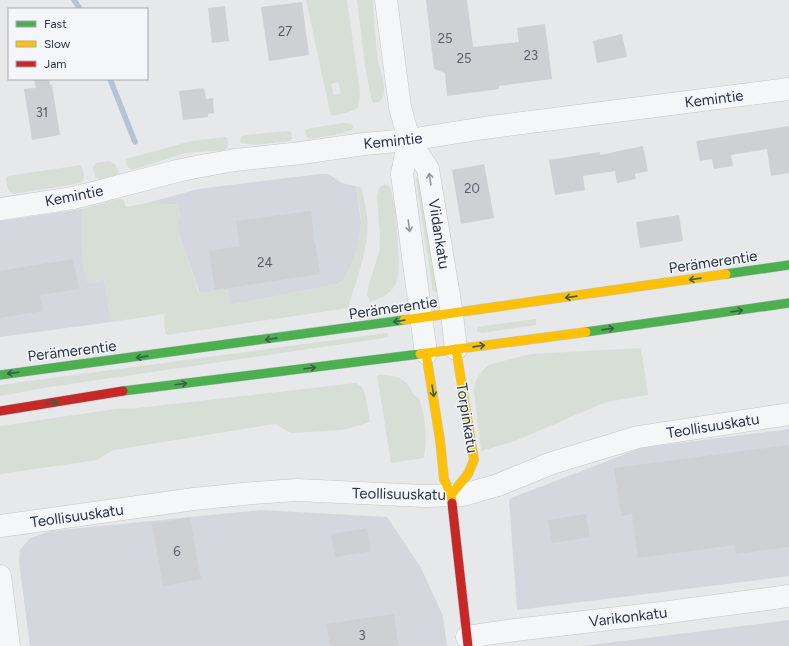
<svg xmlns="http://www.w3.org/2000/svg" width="789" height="646" font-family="Figtree,sans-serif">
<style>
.built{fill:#d4d7dd}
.green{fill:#d6ded6;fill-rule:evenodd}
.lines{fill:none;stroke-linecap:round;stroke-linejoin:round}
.stream{stroke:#b4c4d5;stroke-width:5.5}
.building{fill:#ced0d3}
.street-casing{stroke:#c4c6c8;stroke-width:23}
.fast-casing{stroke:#c4c6c8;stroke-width:10}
.slow-casing{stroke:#c4c6c8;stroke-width:10}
.jam-casing{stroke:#c4c6c8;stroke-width:10}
.street{stroke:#f5f6f7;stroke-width:22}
.fast{stroke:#4caf50;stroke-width:9}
.slow{stroke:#ffc107;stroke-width:9}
.jam{stroke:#c62828;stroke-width:9}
.oneway{stroke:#90959e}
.oneway2{stroke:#375f49}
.labels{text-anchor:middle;stroke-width:3;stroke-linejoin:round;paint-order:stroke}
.number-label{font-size:13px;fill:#545c69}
.street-label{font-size:15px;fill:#2b3445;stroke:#f4f6f9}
</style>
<rect width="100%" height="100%" fill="#e6e8ea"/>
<!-- built -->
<g class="built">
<path d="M 320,174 L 328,174 L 342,183 L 359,187 L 356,189 L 361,222 L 360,235 L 355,255 L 350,268 L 344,280 L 338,284 L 231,305 L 205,308 L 181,240 L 177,223 L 181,215 L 175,204 L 159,205 L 151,203 L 147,203 L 198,189 Z"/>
<path d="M 82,209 L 83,266 L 101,280 L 104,279 L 111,322 L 0,337 L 0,221 Z"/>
<path d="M 789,429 L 789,576 L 517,610 L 509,499 L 641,448 Z"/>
<path d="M 261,510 L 387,517 L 421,568 L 443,616 L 447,646 L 30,646 L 19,562 L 20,550 L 30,538 L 51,531 Z"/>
<path d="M 789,620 L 789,646 L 582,646 Z"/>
</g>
<!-- green -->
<g class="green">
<path d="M 306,0 L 347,0 L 360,93 L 358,107 C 350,113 341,114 331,116 ZM 338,82 L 341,93 L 334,95 L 331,84 Z"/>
<path d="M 357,0 L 373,0 C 374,20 375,40 378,60 C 380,70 384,80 384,91 C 384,97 381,101 376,103 L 373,102 L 371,98 L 365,66 Z"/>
<path d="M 344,123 L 351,124 L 353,127 L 352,130 L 339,134 L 310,139 L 307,137 L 305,130 L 311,128 Z"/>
<path d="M 287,131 L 291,132 L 292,139 L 290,141 L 254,145 L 241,143 L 240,140 L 241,137 L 245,135 Z"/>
<path d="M 226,137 C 229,140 228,144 227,148 L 225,150 L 186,153 L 131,170 C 127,167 126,164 126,159 L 192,141 Z"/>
<path d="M 109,161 L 115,164 L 118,171 C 118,172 118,173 117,174 C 114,178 98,181 95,177 C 94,175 94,170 93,167 L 96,163 Z"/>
<path d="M 81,165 L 83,170 L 84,178 L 81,183 L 14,194 C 7,191 7,185 6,178 L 8,176 Z"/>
<path d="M 419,177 L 439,290 L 436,292 L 433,291 L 416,179 Z"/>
<path d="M 385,184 C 388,186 390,187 391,191 C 396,203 402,272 396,283 C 391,294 381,298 370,302 L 367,294 L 370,281 L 379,253 L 380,236 L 377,196 L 379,188 L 383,185 Z"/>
<path d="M 360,186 L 362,190 C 364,199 366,208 367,217 C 370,247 356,280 348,308 L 167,335 C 163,330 165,321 164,314 L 111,322 L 104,279 L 95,283 L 91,284 L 88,283 L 86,279 L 83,266 L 82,209 L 118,199 L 122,199 L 124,201 L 126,207 L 147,203 L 151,203 L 159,205 L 175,204 L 179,206 L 180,211 L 181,215 L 177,223 L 181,240 L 199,293 L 228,288 L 231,305 L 338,284 C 340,283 341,283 343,281 C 352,271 360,236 361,223 C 361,212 358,200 356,189 Z"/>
<path d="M 536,319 L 536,325 L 482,333 L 477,331 L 477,328 L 483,326 Z"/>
<path d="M 387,333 L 388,334 L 388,337 L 384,338 L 43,388 L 0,396 L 0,385 Z"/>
<path d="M 641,348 L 648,395 L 607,402 L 587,410 L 515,441 L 481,451 L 474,391 L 475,382 L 482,371 L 489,365 L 503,361 L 531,354 Z"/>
<path d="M 377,375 C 389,375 401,375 409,386 C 413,393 411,394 419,398 C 426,420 427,436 424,458 L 391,463 Z"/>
<path d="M 356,383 L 362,387 L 365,394 L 370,422 L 343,430 L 291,433 L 275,424 L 113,450 L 97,460 L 0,474 L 0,426 L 115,409 L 138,408 Z"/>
</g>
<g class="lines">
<!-- stream -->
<g class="stream">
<path d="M 74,0 L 80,9"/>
<path d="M 110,79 L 135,142"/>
</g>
</g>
<!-- building -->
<g class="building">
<path d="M 426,0 L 467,0 L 473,47 L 519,42 L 517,28 L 545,24 L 552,79 L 499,86 L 499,89 L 447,96 L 445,73 L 434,69 Z"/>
<path d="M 302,2 L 309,55 L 269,61 L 261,7 Z"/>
<path d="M 225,6 L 229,41 L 212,43 L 208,8 Z"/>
<path d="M 622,34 L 627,57 L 597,63 L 593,41 Z"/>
<path d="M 34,79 L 49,79 L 50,85 L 52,85 L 60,135 L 32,140 L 24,89 L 36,88 Z"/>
<path d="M 204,88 L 206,99 L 213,98 L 214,113 L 208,114 L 208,117 L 183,120 L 179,91 Z"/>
<path d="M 789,126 L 789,173 L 771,176 L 767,149 L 731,155 L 733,166 L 714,169 L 712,159 L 700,161 L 696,141 Z"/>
<path d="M 643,146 L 648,171 L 635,174 L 636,179 L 617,183 L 615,171 L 583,176 L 585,190 L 555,195 L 549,160 L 600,152 L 600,155 Z"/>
<path d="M 484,164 L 494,218 L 461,224 L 452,170 Z"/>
<path d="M 311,211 L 314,242 L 315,242 L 320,274 L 215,290 L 209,251 L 240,246 L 236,221 Z"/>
<path d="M 679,215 L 683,241 L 640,248 L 636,222 Z"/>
<path d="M 73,259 L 79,289 L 40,295 L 43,311 L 0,318 L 0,271 Z"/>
<path d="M 789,445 L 789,547 L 736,554 L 735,545 L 638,558 L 632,514 L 621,516 L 614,468 Z"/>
<path d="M 586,514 L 590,537 L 552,543 L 548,520 Z"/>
<path d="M 190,517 L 201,579 L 163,586 L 152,524 Z"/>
<path d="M 367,528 L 371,551 L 335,557 L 331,534 Z"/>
<path d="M 394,614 L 398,646 L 330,646 L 326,624 Z"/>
</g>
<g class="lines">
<defs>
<g id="street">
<path d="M 386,0 L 400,107 L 409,140 L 428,169 L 452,314 L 456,349"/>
<path d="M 409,140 L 402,174 L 426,353"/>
<path d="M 0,209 L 73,198 L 93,193 L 177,171 L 196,167 L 235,160 L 301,153 L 364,144 L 409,140 L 484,128 L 789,89"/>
<path d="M 0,526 L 15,524 L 194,499 L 253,493 L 297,490 L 424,496 L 463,495 L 498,485 L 552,463 L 638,437 L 789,414"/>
<path d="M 0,576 L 9,646"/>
<path d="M 467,637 L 515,630 L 661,613 L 789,596"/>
</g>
<g id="fast">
<path d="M 726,274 L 789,265"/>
<path d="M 586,332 L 789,303"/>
<path d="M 0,375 L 404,320"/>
<path d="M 123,391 L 420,354"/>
</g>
<g id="slow">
<path d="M 404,320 L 726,274"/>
<path d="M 426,353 L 440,440 L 444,479 L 451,495 L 452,503"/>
<path d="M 420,354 L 586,332"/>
<path d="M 451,495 L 468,474 L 474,460 L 456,349"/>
</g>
<g id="jam">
<path d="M 0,411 L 123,391"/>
<path d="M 452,503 L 468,646"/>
</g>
</defs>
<!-- street casing -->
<use href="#street" class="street-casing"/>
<!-- fast casing -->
<use href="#fast" class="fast-casing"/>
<!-- slow casing -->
<use href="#slow" class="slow-casing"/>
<!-- jam casing -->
<use href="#jam" class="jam-casing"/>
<!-- street -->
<use href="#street" class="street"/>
<!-- fast -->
<use href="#fast" class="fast"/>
<!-- slow -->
<use href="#slow" class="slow"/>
<!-- jam -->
<use href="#jam" class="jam"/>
</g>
<!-- one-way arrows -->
<defs><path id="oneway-shaft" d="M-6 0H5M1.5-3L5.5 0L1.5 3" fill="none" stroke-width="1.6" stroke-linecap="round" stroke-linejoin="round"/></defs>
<g class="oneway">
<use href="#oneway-shaft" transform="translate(430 179) rotate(-99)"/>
<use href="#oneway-shaft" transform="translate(409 226) rotate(82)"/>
</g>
<g class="oneway2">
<use href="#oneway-shaft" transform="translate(695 279) rotate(172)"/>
<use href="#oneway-shaft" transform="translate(571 297) rotate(172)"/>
<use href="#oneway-shaft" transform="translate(737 311) rotate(-8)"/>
<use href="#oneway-shaft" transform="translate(399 321) rotate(172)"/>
<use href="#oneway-shaft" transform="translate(608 329) rotate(-8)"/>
<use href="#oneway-shaft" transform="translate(271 339) rotate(172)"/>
<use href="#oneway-shaft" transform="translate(479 346) rotate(-8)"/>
<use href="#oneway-shaft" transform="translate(142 357) rotate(172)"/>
<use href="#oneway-shaft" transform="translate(310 368) rotate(-7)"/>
<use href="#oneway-shaft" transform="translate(13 373) rotate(173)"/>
<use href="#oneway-shaft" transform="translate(181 384) rotate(-7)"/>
<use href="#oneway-shaft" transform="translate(433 391) rotate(81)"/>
<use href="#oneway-shaft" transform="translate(52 403) rotate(-9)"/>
</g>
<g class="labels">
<!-- number labels -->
<g class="number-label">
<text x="285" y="36">27</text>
<text x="445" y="43">25</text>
<text x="531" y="60">23</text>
<text x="464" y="63">25</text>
<text x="42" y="117">31</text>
<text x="472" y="193">20</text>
<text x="265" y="267">24</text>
<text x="177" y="556">6</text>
<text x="362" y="640">3</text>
</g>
<!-- street labels -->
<g class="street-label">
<text transform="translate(714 99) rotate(-7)" y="5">Kemintie</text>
<text transform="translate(393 141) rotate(-6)" y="5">Kemintie</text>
<text transform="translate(74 196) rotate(-11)" y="5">Kemintie</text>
<text transform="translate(439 234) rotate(81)" y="5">Viidankatu</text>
<text transform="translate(713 262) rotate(-8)" y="5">Perämerentie</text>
<text transform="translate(393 308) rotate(-8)" y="5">Perämerentie</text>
<text transform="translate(72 351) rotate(-7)" y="5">Perämerentie</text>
<text transform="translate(467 418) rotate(81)" y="5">Torpinkatu</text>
<text transform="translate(713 426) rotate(-9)" y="5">Teollisuuskatu</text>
<text transform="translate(399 494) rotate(1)" y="5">Teollisuuskatu</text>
<text transform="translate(77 516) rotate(-8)" y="5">Teollisuuskatu</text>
<text transform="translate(628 617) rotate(-7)" y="5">Varikonkatu</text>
</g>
</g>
<!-- legend -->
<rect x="8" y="8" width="140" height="72" fill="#f4f6f9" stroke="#a4a8b1"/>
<rect x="16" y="21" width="20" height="6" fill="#4caf50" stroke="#a4a8b1"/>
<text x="44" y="28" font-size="12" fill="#2b3445">Fast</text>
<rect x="16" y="41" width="20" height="6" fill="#ffc107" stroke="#a4a8b1"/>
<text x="44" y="48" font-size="12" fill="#2b3445">Slow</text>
<rect x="16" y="61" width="20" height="6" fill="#c62828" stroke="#a4a8b1"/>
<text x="44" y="68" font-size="12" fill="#2b3445">Jam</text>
</svg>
